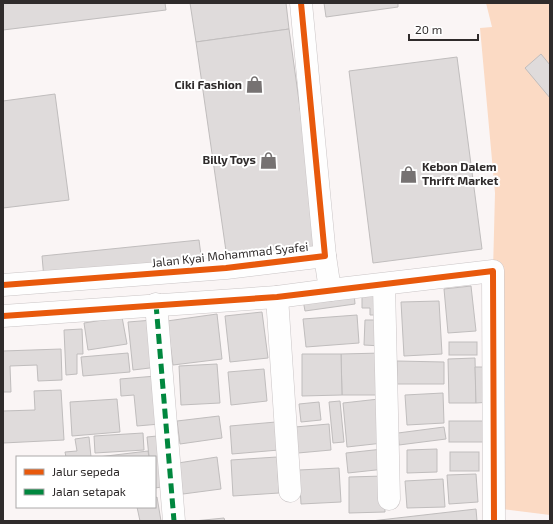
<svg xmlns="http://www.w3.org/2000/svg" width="553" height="524" font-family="'Exo 2',sans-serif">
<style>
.green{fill:#fbdac4}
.building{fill:#dfdbdb;stroke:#c0bdbd}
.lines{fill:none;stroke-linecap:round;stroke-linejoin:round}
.street-casing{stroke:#cac5c6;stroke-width:23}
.secondary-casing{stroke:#cac5c6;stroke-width:23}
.street{stroke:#fefefe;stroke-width:22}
.secondary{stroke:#fefefe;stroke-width:22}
.quiet{stroke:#00873e;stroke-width:5;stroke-dasharray:10 5;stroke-linecap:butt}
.cycleway-casing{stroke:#fff;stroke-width:8}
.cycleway{stroke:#e8590c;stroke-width:6}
.labels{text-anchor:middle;stroke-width:4;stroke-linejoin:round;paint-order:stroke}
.poi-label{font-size:12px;font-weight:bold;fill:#2f2b2b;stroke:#fff;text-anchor:end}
.street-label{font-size:12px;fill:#2f2b2b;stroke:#fff}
</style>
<rect width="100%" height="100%" fill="#faf5f5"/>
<!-- green -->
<path class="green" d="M 486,3 L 550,3 L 550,515 L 494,508 L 493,271 L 495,193 L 480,28 L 492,27 Z"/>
<!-- building -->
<g class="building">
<path d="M 3,3 L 165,3 L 166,10 L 3,30 Z"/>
<path d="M 190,3 L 286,3 L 289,29 L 196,42 Z"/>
<path d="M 324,3 L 398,3 L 398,7 L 326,17 Z"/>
<path d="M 289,29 L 320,252 L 228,265 L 196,42 Z"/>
<path d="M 541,54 L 550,65 L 550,98 L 525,68 Z"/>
<path d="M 457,57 L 482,249 L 373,263 L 349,71 Z"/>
<path d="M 55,94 L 69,200 L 3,208 L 3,101 Z"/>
<path d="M 199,240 L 202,263 L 44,279 L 42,256 Z"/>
<path d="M 471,286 L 476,331 L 448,333 L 444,289 Z"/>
<path d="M 354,293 L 355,304 L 305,311 L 303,300 Z"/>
<path d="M 362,293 L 381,293 L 381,315 L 370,315 L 370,308 L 362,308 Z"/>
<path d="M 439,301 L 442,354 L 404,356 L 401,302 Z"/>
<path d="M 262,312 L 268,358 L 230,362 L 225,316 Z"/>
<path d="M 217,314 L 222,359 L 173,365 L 167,321 Z"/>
<path d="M 357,315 L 359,343 L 306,347 L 303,319 Z"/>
<path d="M 122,317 L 127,344 L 88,350 L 84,323 Z"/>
<path d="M 153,320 L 158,367 L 133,370 L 128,322 Z"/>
<path d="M 365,320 L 383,320 L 382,346 L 364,345 Z"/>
<path d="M 82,329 L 83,354 L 77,354 L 77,374 L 66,375 L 64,330 Z"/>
<rect x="449" y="342" width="28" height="13"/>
<path d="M 61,349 L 62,380 L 38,381 L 37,365 L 10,366 L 11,392 L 3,392 L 3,351 Z"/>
<path d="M 128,353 L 130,372 L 83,376 L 81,357 Z"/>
<path d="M 382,353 L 383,395 L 342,395 L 341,354 Z"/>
<path d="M 302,354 L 341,354 L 342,395 L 302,396 Z"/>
<path d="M 475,358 L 476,403 L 449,403 L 448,359 Z"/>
<path d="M 397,361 L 444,362 L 444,384 L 397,384 Z"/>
<path d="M 217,364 L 220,403 L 181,405 L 179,366 Z"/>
<path d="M 475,367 L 491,367 L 492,402 L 476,403 Z"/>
<path d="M 264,369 L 267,401 L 231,405 L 228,372 Z"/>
<path d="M 156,376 L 160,424 L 137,426 L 134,395 L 121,396 L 120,379 Z"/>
<path d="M 61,390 L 64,440 L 3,443 L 3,411 L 35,410 L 34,391 Z"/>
<path d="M 443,393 L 444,423 L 407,425 L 405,395 Z"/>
<path d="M 117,399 L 120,432 L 72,436 L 70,402 Z"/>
<path d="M 379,399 L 383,443 L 347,447 L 343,403 Z"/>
<path d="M 340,401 L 344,442 L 333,443 L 329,402 Z"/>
<path d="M 319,402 L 321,420 L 301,422 L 299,404 Z"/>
<path d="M 219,416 L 222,438 L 180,444 L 177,421 Z"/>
<rect x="449" y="421" width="35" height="21"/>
<path d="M 276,422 L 279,450 L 232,454 L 230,426 Z"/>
<path d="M 329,424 L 331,450 L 298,453 L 295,427 Z"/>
<path d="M 444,427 L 446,439 L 399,445 L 398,433 Z"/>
<path d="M 143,433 L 144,450 L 95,453 L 94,436 Z"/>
<path d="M 157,436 L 162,487 L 155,488 L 155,457 L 149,457 L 147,437 Z"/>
<path d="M 89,437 L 91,457 L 66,457 L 65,452 L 77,451 L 75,439 Z"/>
<path d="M 383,449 L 385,469 L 348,473 L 346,453 Z"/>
<path d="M 437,449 L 437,472 L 407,473 L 407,450 Z"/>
<path d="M 148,451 L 149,457 L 98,457 Z"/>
<rect x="450" y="452" width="29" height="19"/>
<path d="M 217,457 L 221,489 L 183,494 L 178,463 Z"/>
<path d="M 277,457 L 279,493 L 233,496 L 231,460 Z"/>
<path d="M 339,468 L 341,502 L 301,504 L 299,470 Z"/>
<path d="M 476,474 L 478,502 L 449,504 L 447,475 Z"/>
<path d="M 384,476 L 385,512 L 349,513 L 349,477 Z"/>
<path d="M 443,479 L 445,507 L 407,508 L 405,481 Z"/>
<path d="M 157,497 L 161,521 L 140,521 L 137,507 L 155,507 L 155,498 Z"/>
<path d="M 476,509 L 477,521 L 371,521 Z"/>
<path d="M 224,518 L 225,521 L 194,521 Z"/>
</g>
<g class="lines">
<defs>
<g id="street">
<path d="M 384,285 L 389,499"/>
<path d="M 330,290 L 493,271 L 494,521"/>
<path d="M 277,297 L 290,491"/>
<path d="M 156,304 L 174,521"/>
</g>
<g id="secondary">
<path d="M 3,285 L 226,268 L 325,256"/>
<path d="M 3,316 L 277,297 L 330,290 L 325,256 L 301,3"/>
</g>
</defs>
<!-- street casing -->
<use href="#street" class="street-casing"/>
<!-- secondary casing -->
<use href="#secondary" class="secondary-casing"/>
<!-- street -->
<use href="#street" class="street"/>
<!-- secondary -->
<use href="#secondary" class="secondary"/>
<!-- quiet -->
<path class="quiet" d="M 156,304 L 174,521"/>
<defs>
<g id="cycleway">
<path d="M 3,285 L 226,268 L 325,256 L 301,3"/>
<path d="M 3,316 L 277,297 L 493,271 L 494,521"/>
</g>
</defs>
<!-- cycleway casing -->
<use href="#cycleway" class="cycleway-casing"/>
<!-- cycleway -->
<use href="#cycleway" class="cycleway"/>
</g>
<!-- icons -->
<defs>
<symbol id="shop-bare" viewBox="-9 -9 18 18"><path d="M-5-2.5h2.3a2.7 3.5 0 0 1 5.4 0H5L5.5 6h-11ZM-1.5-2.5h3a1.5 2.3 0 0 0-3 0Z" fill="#767272" stroke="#fff" stroke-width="2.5" paint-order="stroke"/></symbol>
</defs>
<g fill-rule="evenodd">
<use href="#shop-bare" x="242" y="72" width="25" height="25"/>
<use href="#shop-bare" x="256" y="148" width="25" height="25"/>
<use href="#shop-bare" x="396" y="162" width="25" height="25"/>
</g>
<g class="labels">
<!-- poi labels -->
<g class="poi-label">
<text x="242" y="89">Ciki Fashion</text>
<text x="256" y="164">Billy Toys</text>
<text x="422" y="171" text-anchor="start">Kebon Dalem<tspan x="422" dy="14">Thrift Market</tspan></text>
</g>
<!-- street labels -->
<g class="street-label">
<text transform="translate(230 255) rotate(-6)" y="4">Jalan Kyai Mohammad Syafei</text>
</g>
</g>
<!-- border -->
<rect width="553" height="524" fill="none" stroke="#2f2b2b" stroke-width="8"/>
<!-- legend -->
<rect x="16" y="456" width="140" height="52" fill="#ffffff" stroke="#acaaaa"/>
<rect x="24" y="469" width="20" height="6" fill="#e8590c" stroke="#acaaaa"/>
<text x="52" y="476" font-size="12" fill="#2f2b2b">Jalur sepeda</text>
<rect x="24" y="489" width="20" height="6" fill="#00873e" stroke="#acaaaa"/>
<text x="52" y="496" font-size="12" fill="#2f2b2b">Jalan setapak</text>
<!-- scale -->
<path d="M409 34v6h69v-6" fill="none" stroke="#2f2b2b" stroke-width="2"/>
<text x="415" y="34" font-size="12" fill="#2f2b2b" stroke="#ffffff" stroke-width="3" paint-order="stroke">20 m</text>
</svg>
